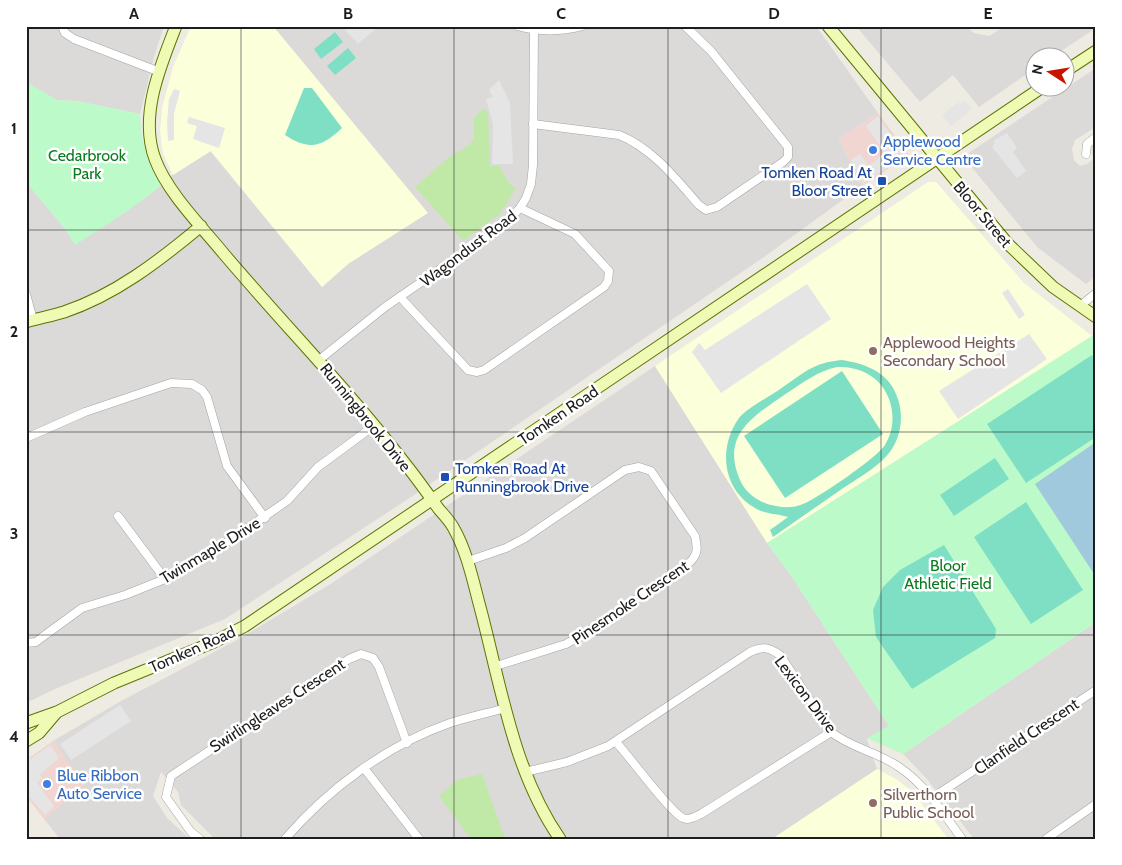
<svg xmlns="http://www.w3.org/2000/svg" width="1122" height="865" font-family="Cabin,sans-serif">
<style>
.residential{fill:#dbdad9}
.commercial{fill:#f0d5d1}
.education{fill:#fbffda}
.grass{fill:#c0e9a7}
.park{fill:#bdfac9}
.pitch{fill:#7edfc4;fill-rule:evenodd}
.parking{fill:#e5e5e5}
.water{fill:#a1c9dd}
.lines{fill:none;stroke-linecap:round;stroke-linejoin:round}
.street-casing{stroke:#a4a4a4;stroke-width:9}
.secondary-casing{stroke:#5c7403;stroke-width:13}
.street{stroke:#fff;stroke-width:8}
.secondary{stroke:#effab4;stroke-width:11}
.grid{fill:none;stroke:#1d1d1d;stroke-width:1;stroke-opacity:0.55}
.shop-dot{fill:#3f7fe0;stroke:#fff;stroke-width:2}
.transit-dot{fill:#1a4fb4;stroke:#fff;stroke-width:2}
.education-dot{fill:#8d6e63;stroke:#fff;stroke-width:2}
.labels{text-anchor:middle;stroke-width:5;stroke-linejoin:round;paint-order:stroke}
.shop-label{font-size:16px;fill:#366cbe;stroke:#fff;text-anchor:start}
.park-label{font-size:16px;fill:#0a7b1f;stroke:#fff}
.transit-label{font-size:16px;fill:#164399;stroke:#fff;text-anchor:end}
.street-label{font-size:16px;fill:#1d1d1d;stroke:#fff}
.education-label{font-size:16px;fill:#785e54;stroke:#fff;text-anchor:start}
.neatline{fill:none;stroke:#1d1d1d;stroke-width:2}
.grid-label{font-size:16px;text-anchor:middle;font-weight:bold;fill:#1d1d1d}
</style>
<rect width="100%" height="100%" fill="#eeebe2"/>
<!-- residential -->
<g class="residential">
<path d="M 26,26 L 164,26 L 154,57 L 140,114 L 77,101 L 56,100 L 26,82 Z"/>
<path d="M 273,26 L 816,26 L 878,113 L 839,139 L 862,186 L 764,257 L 411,497 L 225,619 L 55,689 L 26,703 L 26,182 L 65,229 L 161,186 L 172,175 L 210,151 L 322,287 L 348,264 Z"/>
<path d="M 856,26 L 966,26 L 974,33 L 989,36 L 1005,26 L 1096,28 L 1052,57 L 1034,58 L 1034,69 L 979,107 L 953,75 L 920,102 Z"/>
<path d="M 1096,68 L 1096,127 L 1075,140 L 1072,149 L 1074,160 L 1080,166 L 1087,164 L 1093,159 L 1091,146 L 1096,143 L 1096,276 L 1086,284 L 1037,247 L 965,159 L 970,152 Z"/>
<path d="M 655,366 L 767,543 L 790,574 L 889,726 L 867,739 L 877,769 L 772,839 L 215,839 L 181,805 L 178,792 L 161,772 L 153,796 L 167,818 L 190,839 L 60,839 L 44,819 L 84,785 L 53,741 L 121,701 L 239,639 L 332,583 Z"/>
<path d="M 1096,622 L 1096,839 L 974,839 L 927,779 L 903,754 Z"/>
</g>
<!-- commercial -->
<g class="commercial">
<path d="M 878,113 L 909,155 L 862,186 L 839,139 Z"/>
<path d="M 53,741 L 85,785 L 44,819 L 26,796 L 26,760 Z"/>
</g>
<!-- education -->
<g class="education">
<path d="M 191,26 L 273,26 L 428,213 L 348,264 L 322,287 L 211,151 L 173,175 L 163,154 L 160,131 L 162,108 L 173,67 Z"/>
<path d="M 928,182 L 936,182 L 1024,283 L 1092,336 L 767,543 L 655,366 Z"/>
<path d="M 877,769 L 896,779 L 913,792 L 948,839 L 772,839 Z"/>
</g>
<!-- grass -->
<g class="grass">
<path d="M 485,108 L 488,113 L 490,166 L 499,166 L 508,182 L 516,188 L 500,214 L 463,241 L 415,187 L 449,157 L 468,146 L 474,139 L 474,117 Z"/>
<path d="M 482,774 L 502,830 L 506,839 L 471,839 L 439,796 L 457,780 Z"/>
</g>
<!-- park -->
<g class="park">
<path d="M 26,82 L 57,100 L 77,101 L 140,114 C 141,141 147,163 161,186 L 126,212 L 75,245 L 65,229 L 26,182 Z"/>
<path d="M 1092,336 L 1096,337 L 1096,622 L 903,754 L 867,738 L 889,726 L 790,574 L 767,543 Z"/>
</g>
<!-- pitch -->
<g class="pitch">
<path d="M 335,32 L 343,42 L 321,59 L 314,49 Z"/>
<path d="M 348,48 L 356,58 L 335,75 L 327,66 Z"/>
<path d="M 304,88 L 312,88 L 342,128 C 322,147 309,151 285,135 Z"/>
<path d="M 1092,355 L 1096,361 L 1096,437 L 1026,483 L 987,424 Z"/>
<path d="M 841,360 C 863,363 887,371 896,394 C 904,412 902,433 892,449 C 880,467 856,479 839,491 C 817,506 795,522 773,537 L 770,530 L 788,517 C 778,514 764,514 755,508 C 722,489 718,447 739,418 C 747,408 771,396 783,387 C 805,372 813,363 841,360 ZM 837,367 C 848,367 856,368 866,373 C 892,386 900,421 885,445 C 878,457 817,499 803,504 C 794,508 785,508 776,506 C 762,504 747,495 741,482 C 719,435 754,416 787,393 C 804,382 818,371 837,367 Z"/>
<path d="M 842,371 L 883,434 L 785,498 L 744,436 Z"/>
<path d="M 995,458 L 1009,479 L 954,516 L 940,495 Z"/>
<path d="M 1026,502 L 1083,590 L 1031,624 L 974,537 Z"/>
<path d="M 944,545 L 996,629 L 995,638 L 912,689 L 876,637 L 873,610 L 883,587 L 900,570 Z"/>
</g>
<!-- parking -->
<g class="parking">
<path d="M 342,26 L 379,26 L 358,44 Z"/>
<path d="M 499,80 L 510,103 L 513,164 L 492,164 L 493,125 L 486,99 L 493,97 L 489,90 Z"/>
<path d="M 174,89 L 180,91 L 174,114 L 174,140 L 168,141 L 167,123 L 169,99 Z"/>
<path d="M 965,101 L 972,109 L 951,126 L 942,115 L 958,102 L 960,105 Z"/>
<path d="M 878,116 L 901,149 L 898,160 L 863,184 L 851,160 L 860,154 L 869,166 L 885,153 L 866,126 Z"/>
<path d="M 189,117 L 225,128 L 219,148 L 193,139 L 197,126 L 187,123 Z"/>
<path d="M 1007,133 L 1017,148 L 1013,152 L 1026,171 L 1017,178 L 992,147 L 995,143 L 993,141 Z"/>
<path d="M 807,284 L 831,319 L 721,393 L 692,352 L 699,343 L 705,350 Z"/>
<path d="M 1008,289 L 1025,315 L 1019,319 L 1002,293 Z"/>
<path d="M 1029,334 L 1047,359 L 958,419 L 939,391 Z"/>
<path d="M 120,705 L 131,721 L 71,760 L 60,744 Z"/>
<path d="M 50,745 L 59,758 L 40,775 L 42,778 L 37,783 L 54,806 L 45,815 L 26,793 L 26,762 Z"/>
</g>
<!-- water -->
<path class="water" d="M 1096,442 L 1096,577 L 1035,484 Z"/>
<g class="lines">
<defs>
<g id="street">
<path d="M 62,26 L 65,33 L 74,39 L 160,72"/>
<path d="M 517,26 C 539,32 560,32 583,26"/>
<path d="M 533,124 L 619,135 C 652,148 676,179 699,205 L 706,210 L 717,207 L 783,162 L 788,157 L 788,147 L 711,51 L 685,26"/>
<path d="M 1086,154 L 1087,144 L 1096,137"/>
<path d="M 26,294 L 33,320"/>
<path d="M 400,297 L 468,370 L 477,372 L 484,370 L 604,287 L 608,281 L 609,271 L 575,234 L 520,208"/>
<path d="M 1080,306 L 1096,293"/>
<path d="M 319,360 L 385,307 L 503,226 L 520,208 L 526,198 L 531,184 L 533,165 L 534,31"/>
<path d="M 26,438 L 85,412 L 171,383 L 192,384 L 202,390 L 207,397 L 227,466 L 265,518"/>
<path d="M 118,516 L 165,579"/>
<path d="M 468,561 L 506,548 L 525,538 L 625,470 L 639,467 L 651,471 L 695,536 C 698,549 698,555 688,564 L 597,626 L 566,644 L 496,666"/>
<path d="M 26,643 L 36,642 L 41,638 L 82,608 L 125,595 L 165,579 L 217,549 L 287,501 L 318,467 L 375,425"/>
<path d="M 616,742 C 629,756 670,812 683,818 C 689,821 696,816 701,814 L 831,732"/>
<path d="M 364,768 L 419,839"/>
<path d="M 525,772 L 567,762 L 608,746 L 750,652 C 763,646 768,647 780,655 L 831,732 C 851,748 878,752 899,767 C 926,785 943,813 962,839"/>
<path d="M 932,798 L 1096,690"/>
<path d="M 200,839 L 191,832 L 166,797 L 171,776 L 349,659 L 361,654 L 373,658 L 379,667 L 407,743"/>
<path d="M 285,839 C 328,789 387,745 450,723 C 468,717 488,713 506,708"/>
<path d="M 1046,839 L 1096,804"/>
</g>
<g id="secondary">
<path d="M 176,26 C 160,67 139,116 155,159 C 167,192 202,227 224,254 C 285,326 350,392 407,466 C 418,480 428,494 438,508 C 443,514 449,520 453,527 C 467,551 473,581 480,607 C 501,686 513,771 560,839"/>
<path d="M 828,26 L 1008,244 L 1053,287 L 1096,317"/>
<path d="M 1064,72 L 1096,51"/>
<path d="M 26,322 C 39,318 51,316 64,312 C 115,295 159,261 201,226"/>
<path d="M 26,723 L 57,712 L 114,683 L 214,642 L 245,626 L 1041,88"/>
<path d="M 26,741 L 39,733 L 56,713"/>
</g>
</defs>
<!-- street casing -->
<use href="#street" class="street-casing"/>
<!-- secondary casing -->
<use href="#secondary" class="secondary-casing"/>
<!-- street -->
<use href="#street" class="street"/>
<!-- secondary -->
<use href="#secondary" class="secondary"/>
</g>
<!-- grid -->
<path class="grid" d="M 241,26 L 241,839M 454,26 L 454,839M 668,26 L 668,839M 881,26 L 881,839M 26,230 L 1096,230M 26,432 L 1096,432M 26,635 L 1096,635"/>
<!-- markers -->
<g class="shop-dot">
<circle cx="873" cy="150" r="5"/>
<circle cx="47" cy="784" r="5"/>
</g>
<g class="transit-dot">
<rect x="877" y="176" width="10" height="10" rx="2.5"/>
<rect x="440" y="472" width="10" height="10" rx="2.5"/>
</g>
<g class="education-dot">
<circle cx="873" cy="351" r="5"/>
<circle cx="873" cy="803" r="5"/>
</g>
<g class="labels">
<!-- shop labels -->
<g class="shop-label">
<text x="883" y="147">Applewood<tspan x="883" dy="18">Service Centre</tspan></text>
<text x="57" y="781">Blue Ribbon<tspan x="57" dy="18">Auto Service</tspan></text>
</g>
<!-- park labels -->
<g class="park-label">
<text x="87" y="161">Cedarbrook<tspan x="87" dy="18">Park</tspan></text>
<text x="948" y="571">Bloor<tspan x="948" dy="18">Athletic Field</tspan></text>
</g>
<!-- transit labels -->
<g class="transit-label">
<text x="872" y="178">Tomken Road At<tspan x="872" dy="18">Bloor Street</tspan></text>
<text x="455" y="474" text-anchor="start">Tomken Road At<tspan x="455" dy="18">Runningbrook Drive</tspan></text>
</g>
<!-- street labels -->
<g class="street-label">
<text transform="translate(983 214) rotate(50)" y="6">Bloor Street</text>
<text transform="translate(468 248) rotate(-37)" y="6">Wagondust Road</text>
<text transform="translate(558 415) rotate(-34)" y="6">Tomken Road</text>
<text transform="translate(366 417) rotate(51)" y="6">Runningbrook Drive</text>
<text transform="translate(210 550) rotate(-31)" y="6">Twinmaple Drive</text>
<text transform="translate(630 602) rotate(-34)" y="6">Pinesmoke Crescent</text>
<text transform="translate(192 649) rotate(-24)" y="6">Tomken Road</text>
<text transform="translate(806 694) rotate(53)" y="6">Lexicon Drive</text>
<text transform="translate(277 705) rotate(-33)" y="6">Swirlingleaves Crescent</text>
<text transform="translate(1026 736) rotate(-34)" y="6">Clanfield Crescent</text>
</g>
<!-- education labels -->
<g class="education-label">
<text x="883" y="348">Applewood Heights<tspan x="883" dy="18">Secondary School</tspan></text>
<text x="883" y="800">Silverthorn<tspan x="883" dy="18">Public School</tspan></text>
</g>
</g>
<!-- border -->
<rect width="1122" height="865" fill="none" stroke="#ffffff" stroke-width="55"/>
<!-- north arrow -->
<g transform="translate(1050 72) rotate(282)"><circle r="24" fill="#ffffff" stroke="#a5a5a5"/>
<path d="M0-4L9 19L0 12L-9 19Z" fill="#c91500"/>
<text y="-8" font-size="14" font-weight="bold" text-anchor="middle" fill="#1d1d1d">N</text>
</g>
<rect x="28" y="28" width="1066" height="810" class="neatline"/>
<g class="grid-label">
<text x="134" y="19">A</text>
<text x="348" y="19">B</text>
<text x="561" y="19">C</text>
<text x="774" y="19">D</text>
<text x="988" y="19">E</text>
<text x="14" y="134">1</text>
<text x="14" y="337">2</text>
<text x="14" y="539">3</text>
<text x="14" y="742">4</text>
</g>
</svg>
